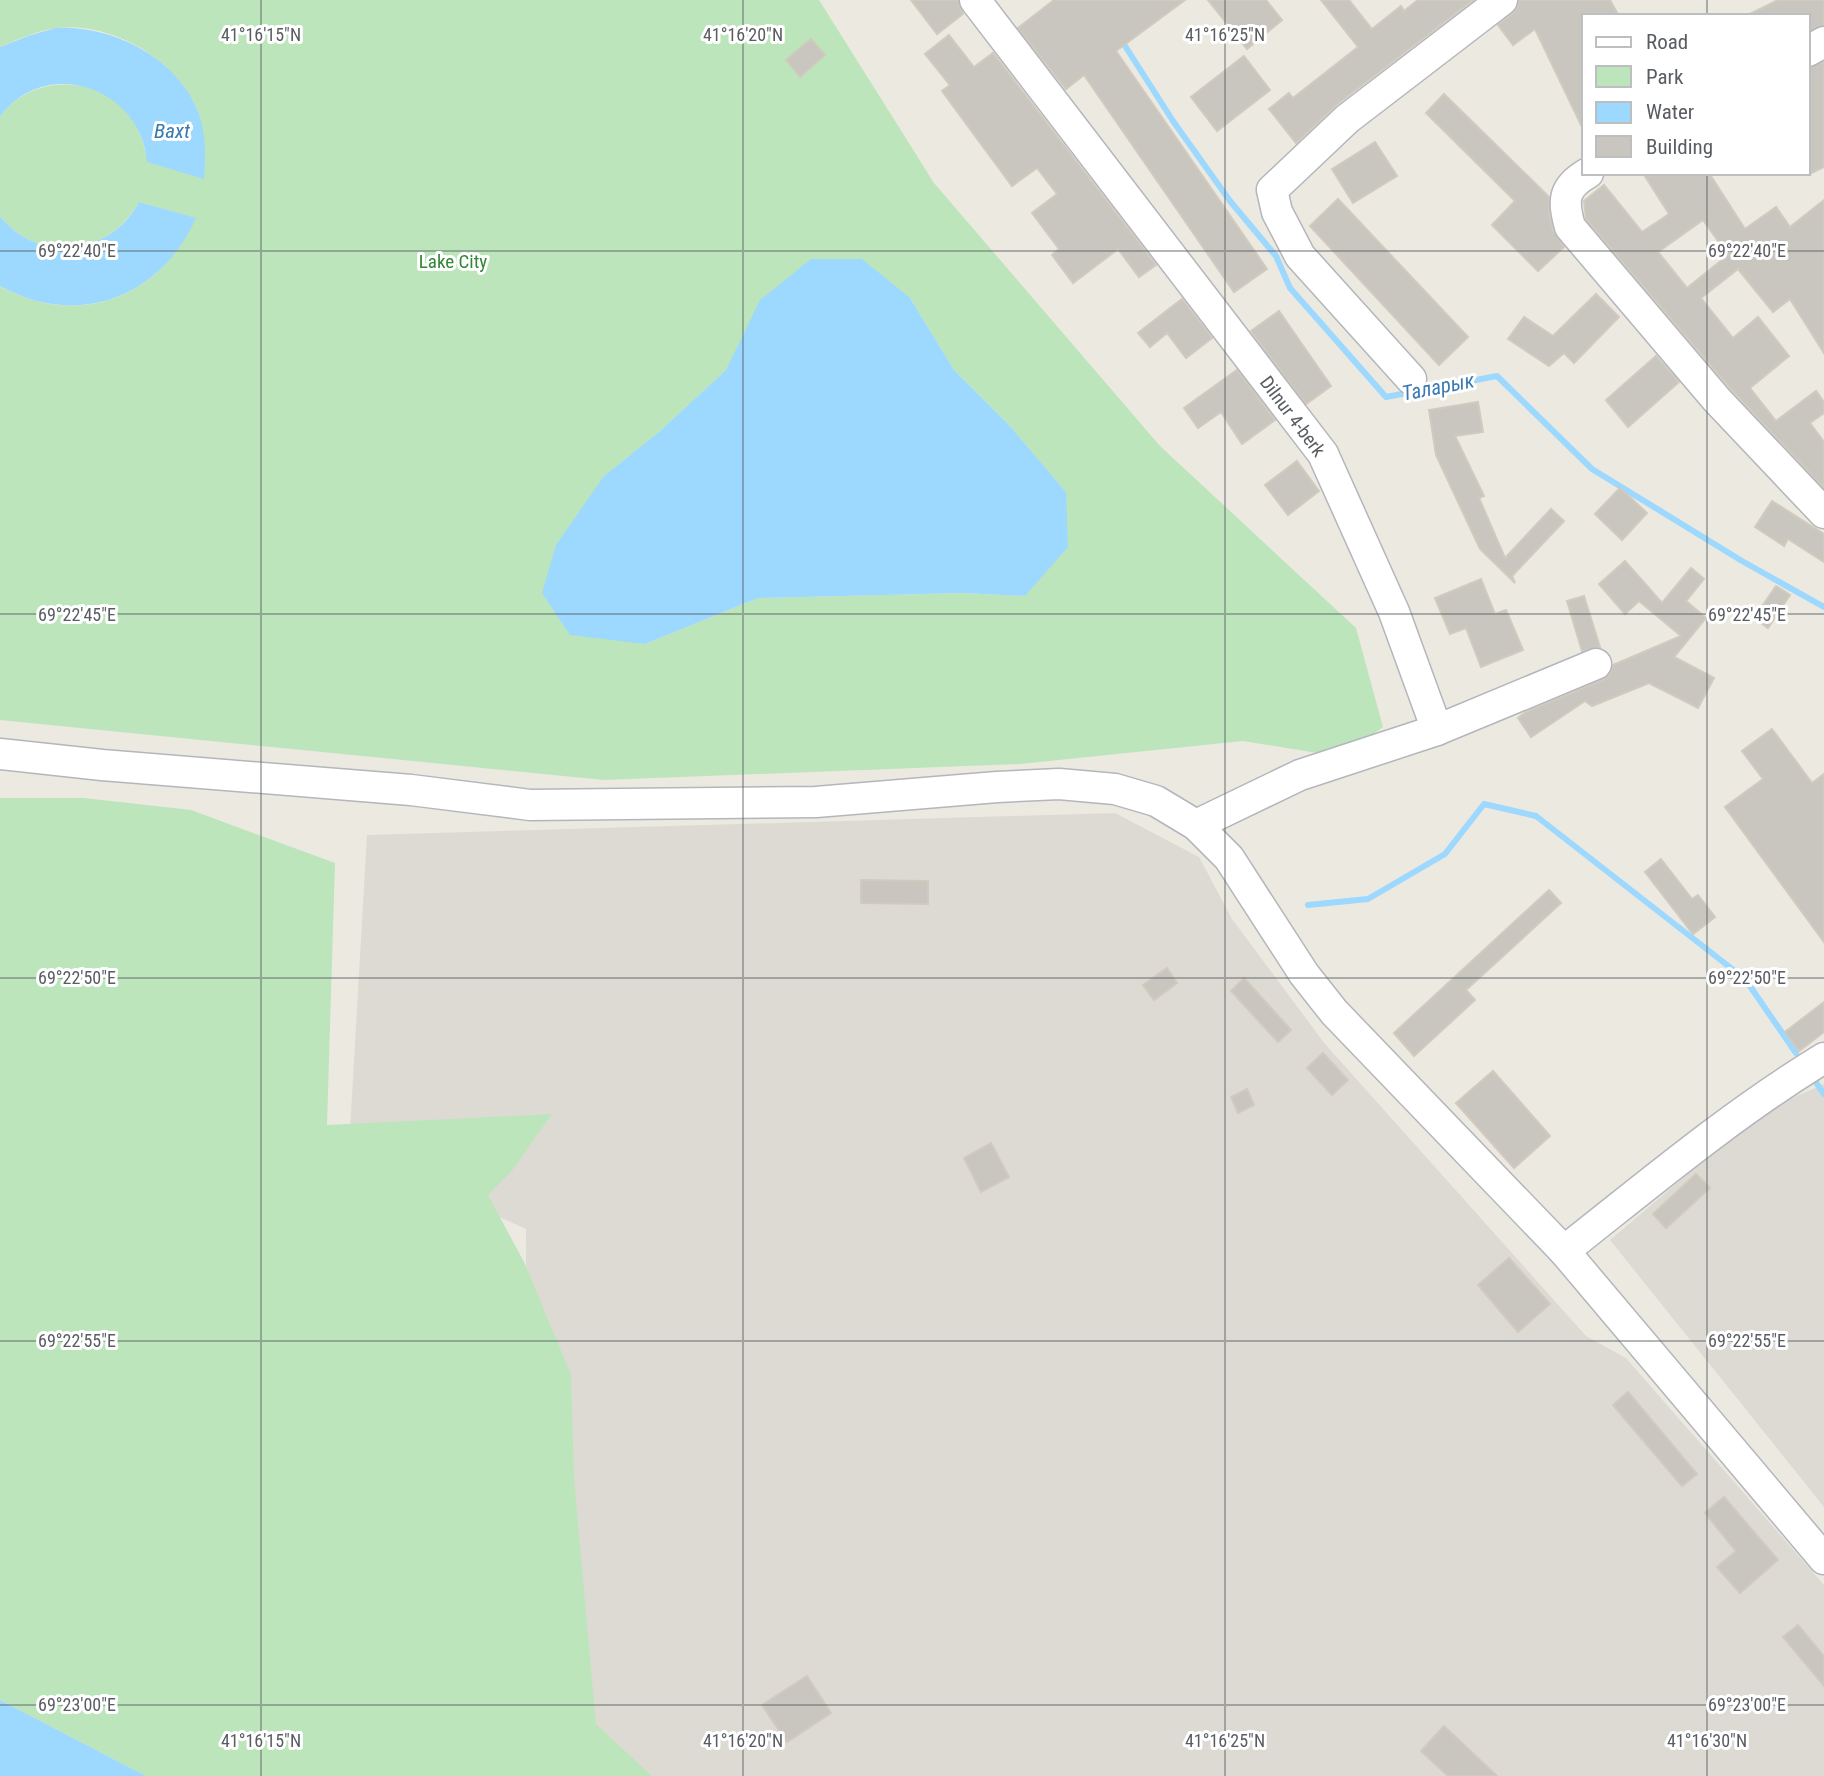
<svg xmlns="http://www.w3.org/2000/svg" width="1824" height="1776" font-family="'Roboto Condensed',sans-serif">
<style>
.industrial{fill:#dddad4}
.green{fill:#bde5bb;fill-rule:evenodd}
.water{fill:#9dd8ff}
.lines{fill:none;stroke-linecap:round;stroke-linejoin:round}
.stream{stroke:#9dd8ff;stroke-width:6}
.building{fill:#c9c5bf;stroke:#d1cabe;stroke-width:2;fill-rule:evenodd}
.minor-casing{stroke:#b3b6bb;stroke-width:33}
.minor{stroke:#fff;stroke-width:30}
.ticks{fill:none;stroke:#595d61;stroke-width:2;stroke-opacity:0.45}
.labels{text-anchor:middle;stroke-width:6;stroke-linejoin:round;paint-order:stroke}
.park-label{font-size:19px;fill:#338634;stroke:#fff}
.street-label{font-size:19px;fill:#595d61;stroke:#fff}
.water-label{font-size:21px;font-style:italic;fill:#3a79b1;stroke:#fff}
.ticks-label{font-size:18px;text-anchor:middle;fill:#595d61;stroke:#fff;stroke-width:6;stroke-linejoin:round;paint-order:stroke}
</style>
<rect width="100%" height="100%" fill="#ece9e0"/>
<!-- industrial -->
<g class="industrial">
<path d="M 1115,813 L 1199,857 L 1232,919 L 1325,1044 L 1586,1336 L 1626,1358 L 1824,1585 L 1824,1776 L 515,1776 L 527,1688 L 526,1229 L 349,1148 L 367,835 Z"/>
<path d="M 1824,1084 L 1824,1507 L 1610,1240 L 1761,1112 Z"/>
</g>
<!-- green -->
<g class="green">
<path d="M 0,0 L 819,0 L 934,183 L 1160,446 L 1356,628 L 1383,727 L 1342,757 L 1243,741 L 1020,764 L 604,780 L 0,720 L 0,286 C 77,329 160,299 195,218 L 139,202 C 109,255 40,266 0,216 L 0,117 C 29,76 91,74 125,110 C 138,124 143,140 147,159 L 205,169 C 204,151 205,132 199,115 C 181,61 112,21 56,28 C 37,31 18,39 0,47 ZM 910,298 L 954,370 L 1009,425 L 1066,492 L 1025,596 L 963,593 L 758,598 L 645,644 L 604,476 L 659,432 L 726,370 Z"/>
<path d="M 0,798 L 84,798 L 191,810 L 335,863 L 327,1125 L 552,1114 L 511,1172 L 488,1195 L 525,1264 L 571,1375 L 574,1478 L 596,1724 L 652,1776 L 146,1776 L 0,1700 Z"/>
</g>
<!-- water -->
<g class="water">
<path d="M 55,28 C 112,25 178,57 199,114 C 206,134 206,158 204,179 L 147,162 C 142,88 45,54 0,117 L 0,47 L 28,36 Z"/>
<path d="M 139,202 L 196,218 C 160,298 78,329 0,286 L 0,216 C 38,265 111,255 139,202 Z"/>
<path d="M 811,259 L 862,259 L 910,298 L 954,370 L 1009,425 L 1066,492 L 1068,547 L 1025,596 L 963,593 L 758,598 L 645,644 L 570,635 L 542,593 L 556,545 L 604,476 L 659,432 L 726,370 L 760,300 Z"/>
<path d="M 0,1700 L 146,1776 L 0,1776 Z"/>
</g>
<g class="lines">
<!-- stream -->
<g class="stream">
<path d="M 1120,38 L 1173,121 L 1230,201 L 1276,256 L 1290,288 L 1386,397 L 1497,376 L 1592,469 L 1742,561 L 1824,607"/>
<path d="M 1308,905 L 1368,899 L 1445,854 L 1484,804 L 1536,816 L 1745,979 L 1796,1053"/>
<path d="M 1817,1084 L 1824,1094"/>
</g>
</g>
<!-- building -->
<g class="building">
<path d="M 911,0 L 958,0 L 963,14 L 937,34 Z"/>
<path d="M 1054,0 L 1185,0 L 1116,51 L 1267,269 L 1234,292 L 1084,75 L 1066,89 L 1018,28 Z"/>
<path d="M 1208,0 L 1266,0 L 1282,20 L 1247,49 Z"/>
<path d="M 1321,0 L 1349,0 L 1372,29 L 1401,6 L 1404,11 L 1418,0 L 1473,0 L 1336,105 L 1296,143 L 1269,109 L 1289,93 L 1293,98 L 1358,47 Z"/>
<path d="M 1519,0 L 1610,0 L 1619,16 L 1584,16 L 1584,131 L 1535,29 L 1513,45 L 1498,25 L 1513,13 L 1518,7 Z"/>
<path d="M 1778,0 L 1824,0 L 1824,25 L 1808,31 L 1808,16 L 1746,16 Z"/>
<path d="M 949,35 L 974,67 L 993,53 L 1156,265 L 1139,277 L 1118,249 L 1073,283 L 1052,255 L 1059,249 L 1032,213 L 1057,194 L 1037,168 L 1012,186 L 942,91 L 950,85 L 925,54 Z"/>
<path d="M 811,39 L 825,55 L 800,77 L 786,60 Z"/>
<path d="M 1244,56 L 1270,90 L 1217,131 L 1191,97 Z"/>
<path d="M 1824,62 L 1824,167 L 1808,175 L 1808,68 Z"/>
<path d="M 1444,94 L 1549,197 L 1549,213 L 1553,231 L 1564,247 L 1538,271 L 1492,225 L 1515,201 L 1426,113 Z"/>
<path d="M 1375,142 L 1397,176 L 1353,203 L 1332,169 Z"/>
<path d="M 1643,173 L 1709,173 L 1745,229 L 1776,207 L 1790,227 L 1824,200 L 1824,353 L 1790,299 L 1773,312 L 1738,269 L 1701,298 L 1733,338 L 1758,317 L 1789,356 L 1750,388 L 1776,421 L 1816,391 L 1824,402 L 1824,413 L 1810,423 L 1824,442 L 1824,488 L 1730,388 L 1586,219 L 1584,201 L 1604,185 L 1642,232 L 1669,214 ZM 1703,220 L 1728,255 L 1687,288 L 1658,252 Z"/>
<path d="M 1338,199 L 1468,337 L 1439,365 L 1310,226 Z"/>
<path d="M 1596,294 L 1619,317 L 1574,363 L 1564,353 L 1549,366 L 1508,339 L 1524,317 L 1553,336 Z"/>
<path d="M 1182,299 L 1212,338 L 1186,358 L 1167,333 L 1150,347 L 1138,333 Z"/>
<path d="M 1279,311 L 1331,386 L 1306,404 L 1251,331 Z"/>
<path d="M 1656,356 L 1679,382 L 1628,427 L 1606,400 Z"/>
<path d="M 1237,370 L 1275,420 L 1242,444 L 1221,412 L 1198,428 L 1184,408 Z"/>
<path d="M 1478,402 L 1483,432 L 1455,436 L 1484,496 L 1479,498 L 1505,558 L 1551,509 L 1564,521 L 1512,576 L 1515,583 L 1480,549 L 1436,455 L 1429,410 Z"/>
<path d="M 1297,461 L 1319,491 L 1288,515 L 1265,485 Z"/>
<path d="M 1620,488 L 1647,513 L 1622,540 L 1595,514 Z"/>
<path d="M 1772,501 L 1824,534 L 1824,562 L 1788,539 L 1784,546 L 1755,527 Z"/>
<path d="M 1625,561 L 1662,603 L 1691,568 L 1704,579 L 1686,601 L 1706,618 L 1674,657 L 1714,678 L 1698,708 L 1649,683 L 1592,706 L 1585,701 L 1531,737 L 1518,718 L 1526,712 L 1603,680 L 1610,674 L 1613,665 L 1681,636 L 1639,601 L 1625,614 L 1599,584 Z"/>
<path d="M 1481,579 L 1495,614 L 1506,610 L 1523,650 L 1481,667 L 1466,628 L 1450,634 L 1435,598 Z"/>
<path d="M 1776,586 L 1790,595 L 1768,628 L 1754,618 Z"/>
<path d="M 1584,596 L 1600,647 L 1582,651 L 1567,601 Z"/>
<path d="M 1772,729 L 1812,783 L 1824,774 L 1824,942 L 1725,807 L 1763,779 L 1742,751 Z"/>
<path d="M 1661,859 L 1692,899 L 1698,895 L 1715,917 L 1693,934 L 1645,872 Z"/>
<path d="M 861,880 L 928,881 L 928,904 L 861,903 Z"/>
<path d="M 1549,890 L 1561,903 L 1466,990 L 1475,1000 L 1414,1056 L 1394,1033 Z"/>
<path d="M 1167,968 L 1177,983 L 1154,1000 L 1143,985 Z"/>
<path d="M 1244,978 L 1291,1030 L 1278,1042 L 1231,991 Z"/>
<path d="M 1824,1002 L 1824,1032 L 1799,1051 L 1785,1032 Z"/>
<path d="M 1323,1053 L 1348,1080 L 1332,1095 L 1307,1068 Z"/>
<path d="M 1493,1071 L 1550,1136 L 1514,1168 L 1456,1103 Z"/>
<path d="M 1247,1089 L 1254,1105 L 1238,1113 L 1231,1097 Z"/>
<path d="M 991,1143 L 1009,1177 L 981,1192 L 964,1158 Z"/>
<path d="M 1696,1174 L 1710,1188 L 1666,1228 L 1653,1214 Z"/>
<path d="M 1509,1258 L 1550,1304 L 1518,1332 L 1478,1285 Z"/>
<path d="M 1628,1392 L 1697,1474 L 1682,1486 L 1613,1405 Z"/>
<path d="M 1724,1497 L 1778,1560 L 1740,1593 L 1717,1567 L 1736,1551 L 1705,1513 Z"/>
<path d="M 1798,1625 L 1824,1656 L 1824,1686 L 1783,1637 Z"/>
<path d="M 807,1676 L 831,1713 L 787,1742 L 762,1705 Z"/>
<path d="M 1444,1726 L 1497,1776 L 1448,1776 L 1421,1751 Z"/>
</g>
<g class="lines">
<defs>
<g id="minor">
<path d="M 975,0 L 1323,454 L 1394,612 L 1437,730 L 1300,775 L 1196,825"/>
<path d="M 1808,51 L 1824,42"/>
<path d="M 1588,173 C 1562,188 1563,201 1570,227 L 1717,400 L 1824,513"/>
<path d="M 1411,379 L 1300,256 L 1277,212 L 1272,190 L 1347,119 L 1502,0"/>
<path d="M 1437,730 L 1596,664"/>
<path d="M 0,754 L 102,765 L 411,790 L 530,805 L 816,802 L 997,787 L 1059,784 L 1115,789 L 1156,801 L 1196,825 L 1229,858 L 1304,974 L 1334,1012 L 1564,1251 L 1824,1559"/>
<path d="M 1564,1251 C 1649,1184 1732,1114 1824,1058"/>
</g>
</defs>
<!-- minor casing -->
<use href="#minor" class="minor-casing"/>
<!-- minor -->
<use href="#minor" class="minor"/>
</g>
<!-- ticks -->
<path class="ticks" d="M 261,0 L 261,1776M 743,0 L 743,1776M 1225,0 L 1225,1776M 1707,0 L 1707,16M 1707,173 L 1707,1776M 0,251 L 1824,251M 0,614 L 1824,614M 0,978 L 1824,978M 0,1341 L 1824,1341M 0,1705 L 1824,1705"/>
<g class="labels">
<!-- park labels -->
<g class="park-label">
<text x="453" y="268">Lake City</text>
</g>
<!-- street labels -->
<g class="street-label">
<text transform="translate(1293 416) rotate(53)" y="7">Dilnur 4-berk</text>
</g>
<!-- water labels -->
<g class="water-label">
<text x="172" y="138">Baхt</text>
<text transform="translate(1438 387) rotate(-11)" y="7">Таларык</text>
</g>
</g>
<g class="ticks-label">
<text x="261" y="41">41°16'15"N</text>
<text x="743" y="41">41°16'20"N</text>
<text x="1225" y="41">41°16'25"N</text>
<text x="1747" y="257">69°22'40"E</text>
<text x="77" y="257">69°22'40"E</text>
<text x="1747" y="621">69°22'45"E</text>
<text x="77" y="621">69°22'45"E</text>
<text x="1747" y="984">69°22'50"E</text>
<text x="77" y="984">69°22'50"E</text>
<text x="1747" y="1347">69°22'55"E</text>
<text x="77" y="1347">69°22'55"E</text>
<text x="1747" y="1711">69°23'00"E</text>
<text x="77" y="1711">69°23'00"E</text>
<text x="261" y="1747">41°16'15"N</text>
<text x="743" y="1747">41°16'20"N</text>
<text x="1225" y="1747">41°16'25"N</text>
<text x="1707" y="1747">41°16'30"N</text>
</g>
<!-- legend -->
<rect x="1582" y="14" width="228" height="161" fill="#ffffff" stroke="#bdbec0" stroke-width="2"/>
<rect x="1596" y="37" width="35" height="10" fill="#ffffff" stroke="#bdbec0" stroke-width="2"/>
<text x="1646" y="49" font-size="21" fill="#595d61">Road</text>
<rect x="1596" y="66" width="35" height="21" fill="#bde5bb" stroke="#bdbec0" stroke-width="2"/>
<text x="1646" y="84" font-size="21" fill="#595d61">Park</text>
<rect x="1596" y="102" width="35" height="21" fill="#9dd8ff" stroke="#bdbec0" stroke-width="2"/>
<text x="1646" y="119" font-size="21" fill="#595d61">Water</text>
<rect x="1596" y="136" width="35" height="21" fill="#c9c5bf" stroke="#bdbec0" stroke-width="2"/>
<text x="1646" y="154" font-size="21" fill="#595d61">Building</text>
</svg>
